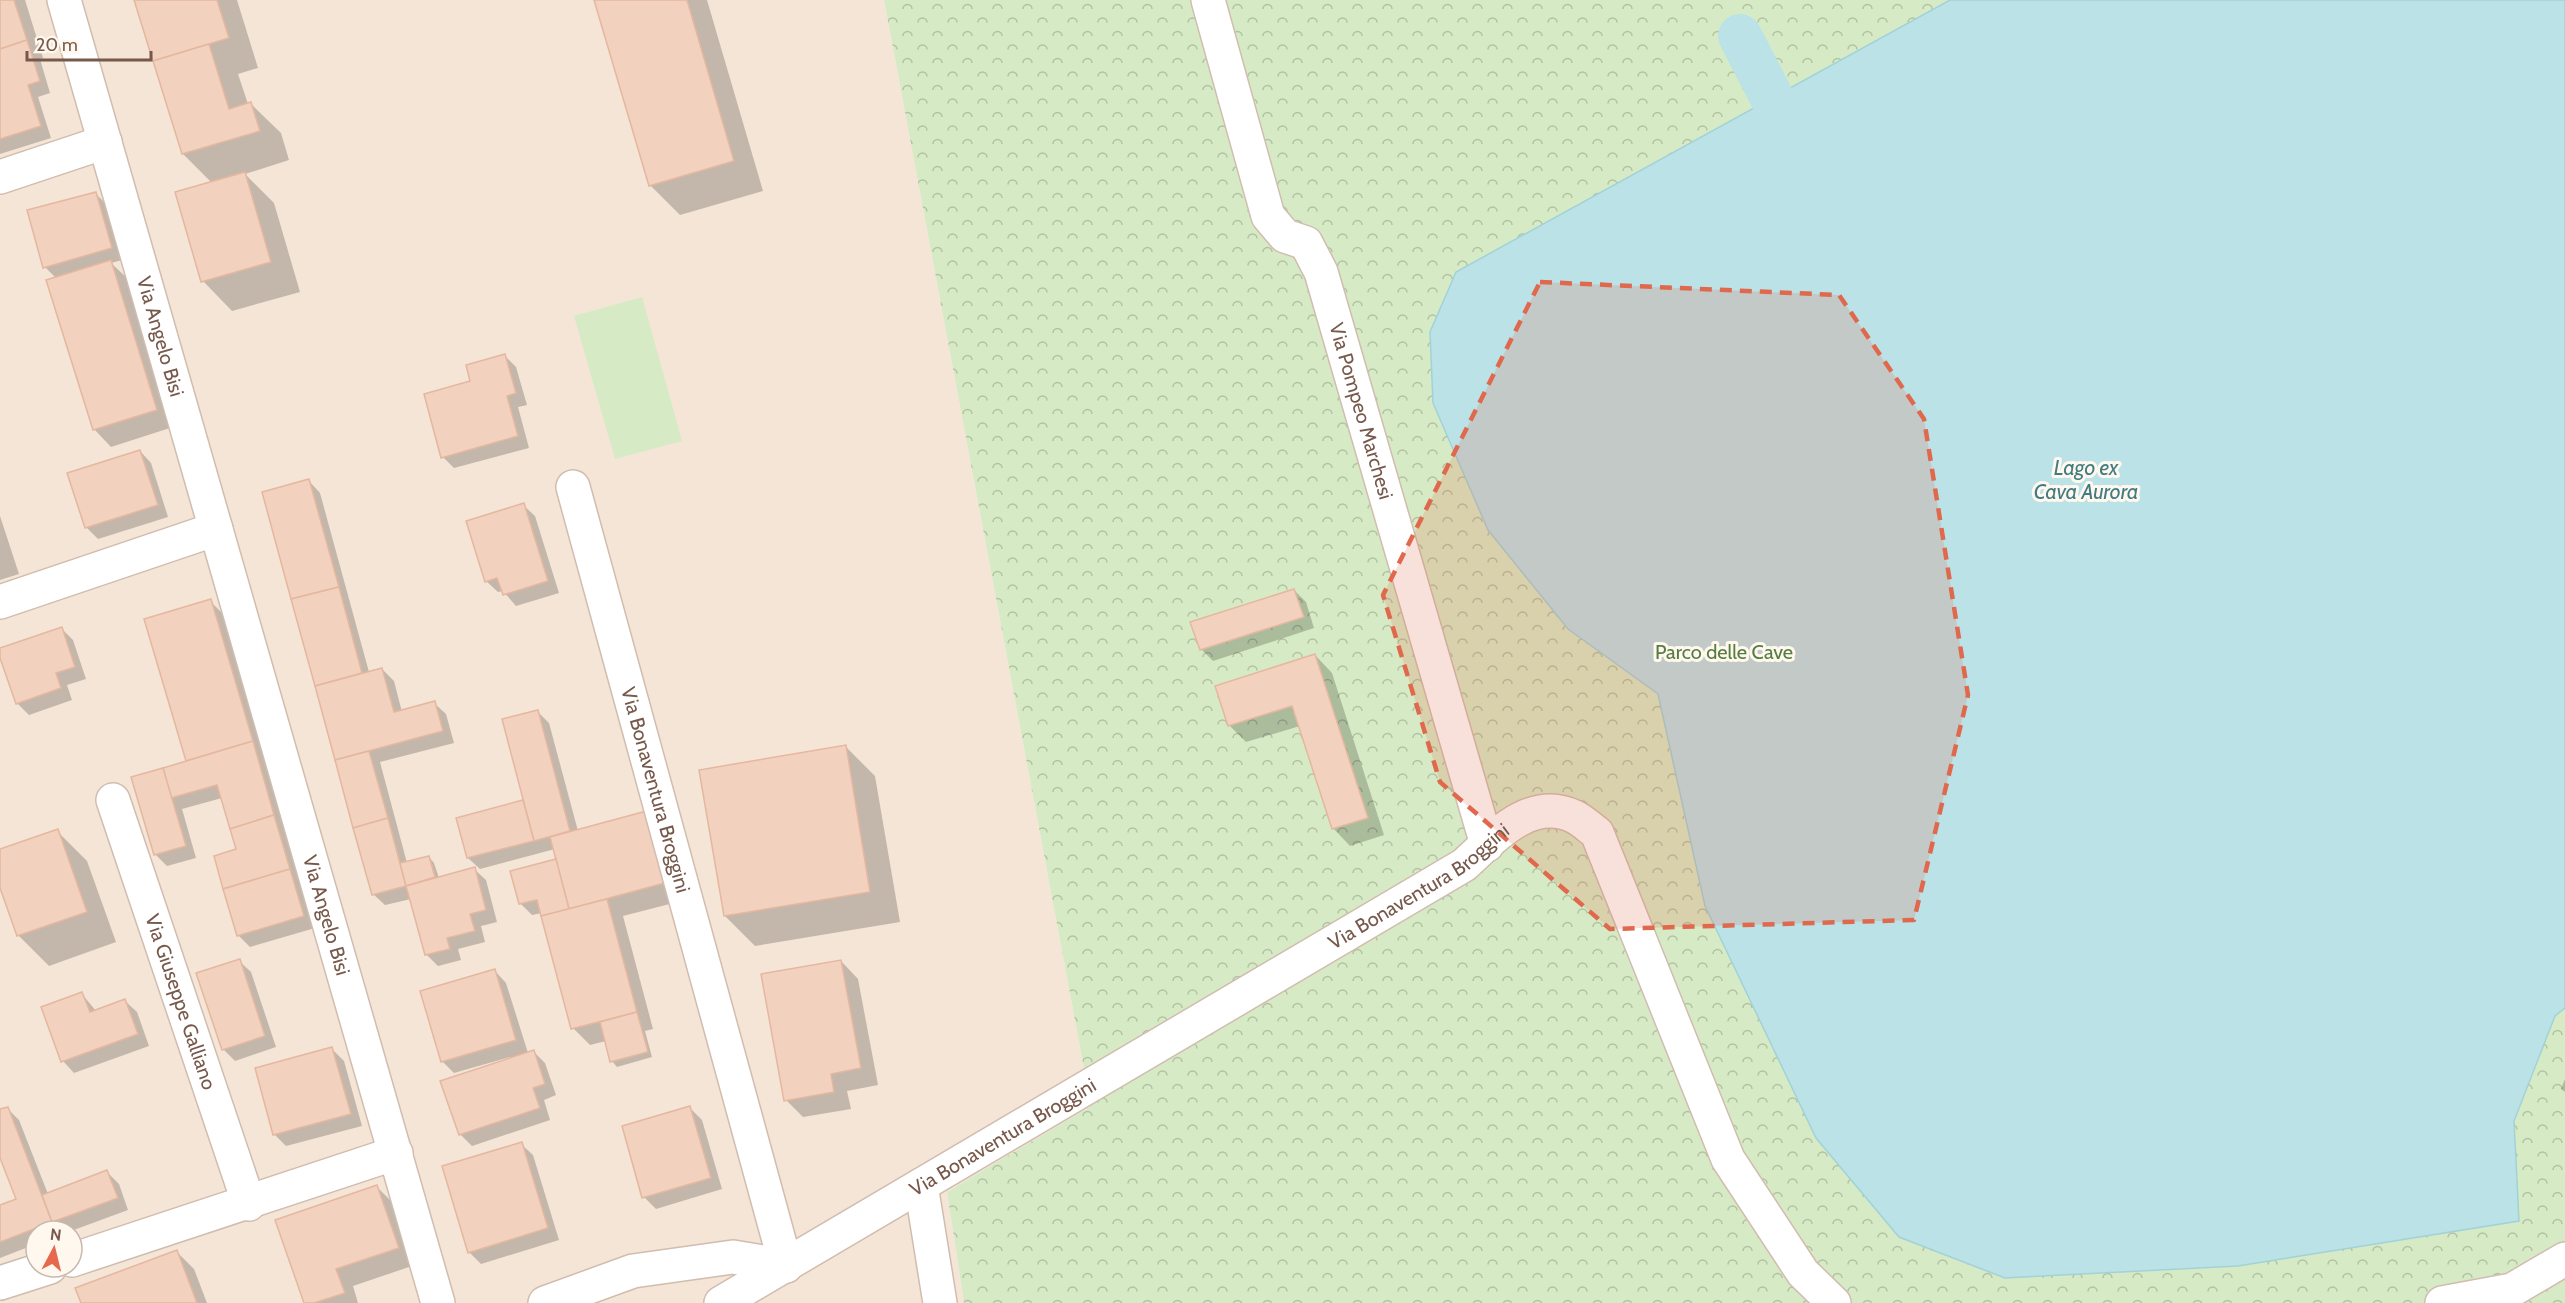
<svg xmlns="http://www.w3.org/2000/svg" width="2565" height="1303" font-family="Cabin,sans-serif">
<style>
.residential{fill:#f4e5d6;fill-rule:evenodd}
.park{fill:url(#park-crowns)}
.pitch{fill:#d6ebc5}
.water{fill:#bbe2e7;stroke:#a2d2d8;stroke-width:1.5}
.shadow{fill:#0003}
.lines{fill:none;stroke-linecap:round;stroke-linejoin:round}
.canal{stroke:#bbe2e7;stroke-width:44}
.building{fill:#f2d1bf;stroke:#e5b79f;stroke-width:1.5}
.minor-casing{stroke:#d1bdaf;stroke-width:36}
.minor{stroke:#fff;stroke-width:33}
.marked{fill:#e0684d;fill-opacity:0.2;stroke:#e0684d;stroke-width:4.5;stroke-dasharray:12 8;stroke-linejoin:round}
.labels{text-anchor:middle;stroke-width:6;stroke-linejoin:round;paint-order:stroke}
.street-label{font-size:20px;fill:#77594b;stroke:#fff8ee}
.park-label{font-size:20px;fill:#567c42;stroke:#fff8ee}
.water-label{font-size:21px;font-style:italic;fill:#427b83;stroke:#fff8ee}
</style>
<defs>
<pattern id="park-crowns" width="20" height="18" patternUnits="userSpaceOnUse" patternTransform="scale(1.5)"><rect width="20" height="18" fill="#d6ebc5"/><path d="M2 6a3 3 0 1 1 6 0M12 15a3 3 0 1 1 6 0" fill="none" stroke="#b2c1a2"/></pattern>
</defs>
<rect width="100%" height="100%" fill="#fcf3e7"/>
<!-- residential -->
<path class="residential" d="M 0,0 L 884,0 L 1091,1106 L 947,1192 L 964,1303 L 0,1303 ZM 36,1231 L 72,1231 L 72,1267 L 36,1267 Z"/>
<!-- park -->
<path class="park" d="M 884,0 L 2565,0 L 2565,1303 L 964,1303 L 947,1192 L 1091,1106 Z"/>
<!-- pitch -->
<path class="pitch" d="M 642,297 L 682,441 L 615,459 L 574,316 Z"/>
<!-- water -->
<path class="water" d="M 1950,0 L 2565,0 L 2565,1008 L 2555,1016 L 2514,1121 L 2519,1221 L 2238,1266 L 2005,1278 L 1899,1237 L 1816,1138 L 1705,906 L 1658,694 L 1568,629 L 1488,530 L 1433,403 L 1430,332 L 1456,272 Z"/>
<!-- shadow -->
<g class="shadow">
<path d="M 0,0 L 25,0 L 43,58 L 40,59 L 50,93 L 38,97 L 51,138 L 0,154 Z"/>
<path d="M 136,0 L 237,0 L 258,68 L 238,74 L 248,104 L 251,104 L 281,133 L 289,160 L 245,174 L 274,203 L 300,292 L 232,311 L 203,281 L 212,183 L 183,154 Z"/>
<path d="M 595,0 L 707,0 L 763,191 L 680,215 L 650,185 Z"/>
<path d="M 95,193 L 107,205 L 122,260 L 111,263 L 128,279 L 173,427 L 111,447 L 94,429 L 56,278 L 45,267 Z"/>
<path d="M 504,355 L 516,367 L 527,405 L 518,407 L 529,448 L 454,468 L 443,457 L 472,382 Z"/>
<path d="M 140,451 L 151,463 L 168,517 L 98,539 L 86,527 Z"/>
<path d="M 309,481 L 320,493 L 369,672 L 382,669 L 394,681 L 402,712 L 434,703 L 446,714 L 454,743 L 380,762 L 407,863 L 429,857 L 434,863 L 439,878 L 474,869 L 486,880 L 497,922 L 481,926 L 485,942 L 458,949 L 461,960 L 438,966 L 426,954 L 411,899 L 385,905 L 373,894 L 264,493 Z"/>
<path d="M 523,505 L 535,516 L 559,593 L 516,606 L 503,591 L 498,592 L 486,581 Z"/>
<path d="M 0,516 L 19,574 L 0,580 Z"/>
<path d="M 1294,590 L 1306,602 L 1314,628 L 1213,661 L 1201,649 Z"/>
<path d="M 210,601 L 240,631 L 315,928 L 250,947 L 238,935 L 238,850 L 222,798 L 182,809 L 196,858 L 167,866 L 156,855 L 133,778 L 189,761 Z"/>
<path d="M 61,628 L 73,640 L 86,679 L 67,685 L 72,700 L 29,715 L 17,703 L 0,649 Z"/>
<path d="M 1315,655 L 1332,673 L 1384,835 L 1350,846 L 1333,828 L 1300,726 L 1246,742 L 1229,725 Z"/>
<path d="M 537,711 L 549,723 L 578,831 L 653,811 L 689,899 L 623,916 L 653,1029 L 645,1031 L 652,1057 L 617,1067 L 612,1061 L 606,1041 L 590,1045 L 573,1028 L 542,913 L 532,915 L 520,903 L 558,860 L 555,849 L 480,869 L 468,858 L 458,819 L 525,801 Z"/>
<path d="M 845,746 L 875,776 L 900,922 L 755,946 L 725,916 Z"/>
<path d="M 57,831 L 87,861 L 116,942 L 49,966 L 19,936 L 0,884 L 0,850 Z"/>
<path d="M 239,961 L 251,972 L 276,1047 L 235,1061 L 223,1049 Z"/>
<path d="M 841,961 L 858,979 L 878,1085 L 847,1091 L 851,1109 L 803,1117 L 786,1100 Z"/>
<path d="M 495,971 L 506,983 L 528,1053 L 533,1051 L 545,1063 L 556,1095 L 544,1100 L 550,1120 L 472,1146 L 460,1134 L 510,1057 L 454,1073 L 442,1061 Z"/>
<path d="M 82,994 L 96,1011 L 125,1001 L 137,1012 L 149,1046 L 74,1073 L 63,1061 Z"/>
<path d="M 332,1049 L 344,1061 L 362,1126 L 286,1146 L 274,1134 Z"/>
<path d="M 2565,1079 L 2565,1092 L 2561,1089 Z"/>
<path d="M 7,1108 L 19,1120 L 48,1194 L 107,1172 L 119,1184 L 128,1210 L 71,1231 L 36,1231 L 36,1244 L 0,1258 L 0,1207 L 18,1200 L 0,1154 L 0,1111 Z"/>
<path d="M 690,1108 L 702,1120 L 722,1189 L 656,1209 L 644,1197 Z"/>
<path d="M 521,1144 L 533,1155 L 559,1240 L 481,1264 L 469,1252 Z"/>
<path d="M 377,1187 L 394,1204 L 415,1265 L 353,1286 L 358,1303 L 305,1303 Z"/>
<path d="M 177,1252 L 194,1269 L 207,1303 L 82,1303 Z"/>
</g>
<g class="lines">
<!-- canal -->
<path class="canal" d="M 1740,36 L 1772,98"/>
</g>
<!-- building -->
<g class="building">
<path d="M 0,0 L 14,0 L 27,40 L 0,49 Z"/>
<path d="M 134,0 L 217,0 L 229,38 L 153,61 Z"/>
<path d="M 594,0 L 687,0 L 734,161 L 649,186 Z"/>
<path d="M 27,40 L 40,81 L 28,85 L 41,126 L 0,139 L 0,49 Z"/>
<path d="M 209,44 L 229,109 L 251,102 L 260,131 L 182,154 L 153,61 Z"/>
<path d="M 245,172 L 271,262 L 201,282 L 175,192 Z"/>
<path d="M 96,192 L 112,248 L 43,268 L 27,210 Z"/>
<path d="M 111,260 L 157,410 L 93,430 L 46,280 Z"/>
<path d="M 505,354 L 516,393 L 507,396 L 518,436 L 441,458 L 424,394 L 470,381 L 466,365 Z"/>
<path d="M 140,450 L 158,505 L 85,528 L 67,473 Z"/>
<path d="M 309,479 L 339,587 L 291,599 L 262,492 Z"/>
<path d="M 524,503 L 548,581 L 503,595 L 497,578 L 485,582 L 466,521 Z"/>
<path d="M 339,587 L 362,673 L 315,686 L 291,599 Z"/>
<path d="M 1294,589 L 1304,617 L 1200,650 L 1190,622 Z"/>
<path d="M 211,599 L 253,741 L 186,761 L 144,619 Z"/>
<path d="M 62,627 L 75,667 L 56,673 L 61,688 L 16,704 L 0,658 L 0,648 Z"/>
<path d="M 1315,654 L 1368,818 L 1332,829 L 1292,706 L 1228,726 L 1215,686 Z"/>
<path d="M 382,668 L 394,712 L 435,701 L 443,731 L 335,760 L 315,686 Z"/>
<path d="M 538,710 L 570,831 L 534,841 L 502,719 Z"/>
<path d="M 253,741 L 274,815 L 230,829 L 217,785 L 171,798 L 163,768 Z"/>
<path d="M 846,745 L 870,892 L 724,916 L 699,770 Z"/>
<path d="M 369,751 L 388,818 L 353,828 L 335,760 Z"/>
<path d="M 163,768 L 186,846 L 154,855 L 131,777 Z"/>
<path d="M 523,800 L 534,841 L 467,858 L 456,818 Z"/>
<path d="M 654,809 L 672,881 L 569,909 L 550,837 Z"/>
<path d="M 274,815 L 290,869 L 223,889 L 214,856 L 236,849 L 230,829 Z"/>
<path d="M 388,818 L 406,886 L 372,895 L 353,828 Z"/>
<path d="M 58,829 L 87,912 L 17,936 L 0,888 L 0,849 Z"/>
<path d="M 429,856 L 435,877 L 406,886 L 400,863 Z"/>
<path d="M 556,859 L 569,909 L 541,916 L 537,900 L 519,904 L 510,871 Z"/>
<path d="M 475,867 L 486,910 L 470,914 L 475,931 L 447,938 L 450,949 L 425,955 L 406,886 Z"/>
<path d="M 290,869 L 304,916 L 237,936 L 223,889 Z"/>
<path d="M 607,899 L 637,1012 L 571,1029 L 541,916 Z"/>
<path d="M 240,959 L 265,1036 L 222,1050 L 196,973 Z"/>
<path d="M 841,960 L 861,1068 L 831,1074 L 834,1092 L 784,1101 L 761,974 Z"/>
<path d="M 495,969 L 516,1040 L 441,1062 L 420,991 Z"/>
<path d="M 82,992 L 90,1012 L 125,999 L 138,1034 L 61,1062 L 41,1007 Z"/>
<path d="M 637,1012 L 648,1052 L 610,1062 L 600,1022 Z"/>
<path d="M 332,1047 L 351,1114 L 273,1135 L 255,1068 Z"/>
<path d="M 534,1050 L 545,1084 L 533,1088 L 540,1108 L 459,1135 L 440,1081 Z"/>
<path d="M 690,1106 L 711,1178 L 642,1198 L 622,1126 Z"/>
<path d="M 8,1107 L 52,1222 L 0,1242 L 0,1205 L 16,1199 L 0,1158 L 0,1109 Z"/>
<path d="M 522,1142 L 548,1228 L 468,1253 L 442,1166 Z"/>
<path d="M 107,1170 L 118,1198 L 52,1222 L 42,1195 Z"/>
<path d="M 377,1185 L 399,1248 L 336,1269 L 345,1293 L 314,1303 L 304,1303 L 275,1220 Z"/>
<path d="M 177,1250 L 197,1303 L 81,1303 L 75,1288 Z"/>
</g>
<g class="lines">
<defs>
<g id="minor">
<path id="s1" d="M 64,0 L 438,1303"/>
<path id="s2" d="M 1208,0 L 1268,216 L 1285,236 L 1306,243 L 1321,272 L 1487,845"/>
<path d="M 0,177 L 105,142"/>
<path id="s3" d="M 573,487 L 786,1266"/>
<path d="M 0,602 L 216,529"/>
<path id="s4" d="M 113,800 L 249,1204"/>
<path d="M 921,1185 L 940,1303"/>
<path d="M 72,1260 L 396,1153"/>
<path d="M 0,1283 L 50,1267"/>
<path d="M 545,1303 L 633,1271 L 733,1257 L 786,1266"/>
<path id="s5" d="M 721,1303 L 1464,865 C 1494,838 1530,795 1575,817 C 1583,821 1590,828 1597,833 L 1728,1159 L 1803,1273 L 1834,1303"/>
<path d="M 2442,1303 L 2512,1290 L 2565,1259"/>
</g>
</defs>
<!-- minor casing -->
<use href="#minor" class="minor-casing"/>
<!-- minor -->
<use href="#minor" class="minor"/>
</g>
<!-- marked area -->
<path class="marked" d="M 1540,282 L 1839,295 L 1924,419 L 1968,695 L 1914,920 L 1610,929 L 1440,782 L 1383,595 Z"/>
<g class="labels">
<!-- street labels -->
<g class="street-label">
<text dy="7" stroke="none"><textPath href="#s1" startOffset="350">Via Angelo Bisi</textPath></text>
<text dy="7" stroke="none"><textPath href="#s2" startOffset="450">Via Pompeo Marchesi</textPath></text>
<text dy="7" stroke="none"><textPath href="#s3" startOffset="314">Via Bonaventura Broggini</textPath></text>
<text dy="7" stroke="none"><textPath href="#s5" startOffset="813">Via Bonaventura Broggini</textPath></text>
<text dy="7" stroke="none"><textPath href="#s1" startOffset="952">Via Angelo Bisi</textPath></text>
<text dy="7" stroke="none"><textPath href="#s4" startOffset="213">Via Giuseppe Galliano</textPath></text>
<text dy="7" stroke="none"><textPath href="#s5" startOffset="327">Via Bonaventura Broggini</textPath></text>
</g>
<!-- park labels -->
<g class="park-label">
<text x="1724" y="659">Parco delle Cave</text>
</g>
<!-- water labels -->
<g class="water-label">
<text x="2086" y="475">Lago ex<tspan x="2086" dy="24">Cava Aurora</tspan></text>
</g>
</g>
<!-- north arrow -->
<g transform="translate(54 1249) rotate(7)"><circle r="28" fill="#fff8ee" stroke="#c9b8ad" stroke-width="1.5"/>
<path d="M0-4.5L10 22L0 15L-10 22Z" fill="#e6694d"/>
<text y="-9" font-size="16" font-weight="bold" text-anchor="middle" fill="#77594b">N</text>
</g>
<!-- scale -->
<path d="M27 51v9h124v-9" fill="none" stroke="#77594b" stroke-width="3"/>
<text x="36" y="51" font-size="18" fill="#77594b" stroke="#fff8ee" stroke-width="4.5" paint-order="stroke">20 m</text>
</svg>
